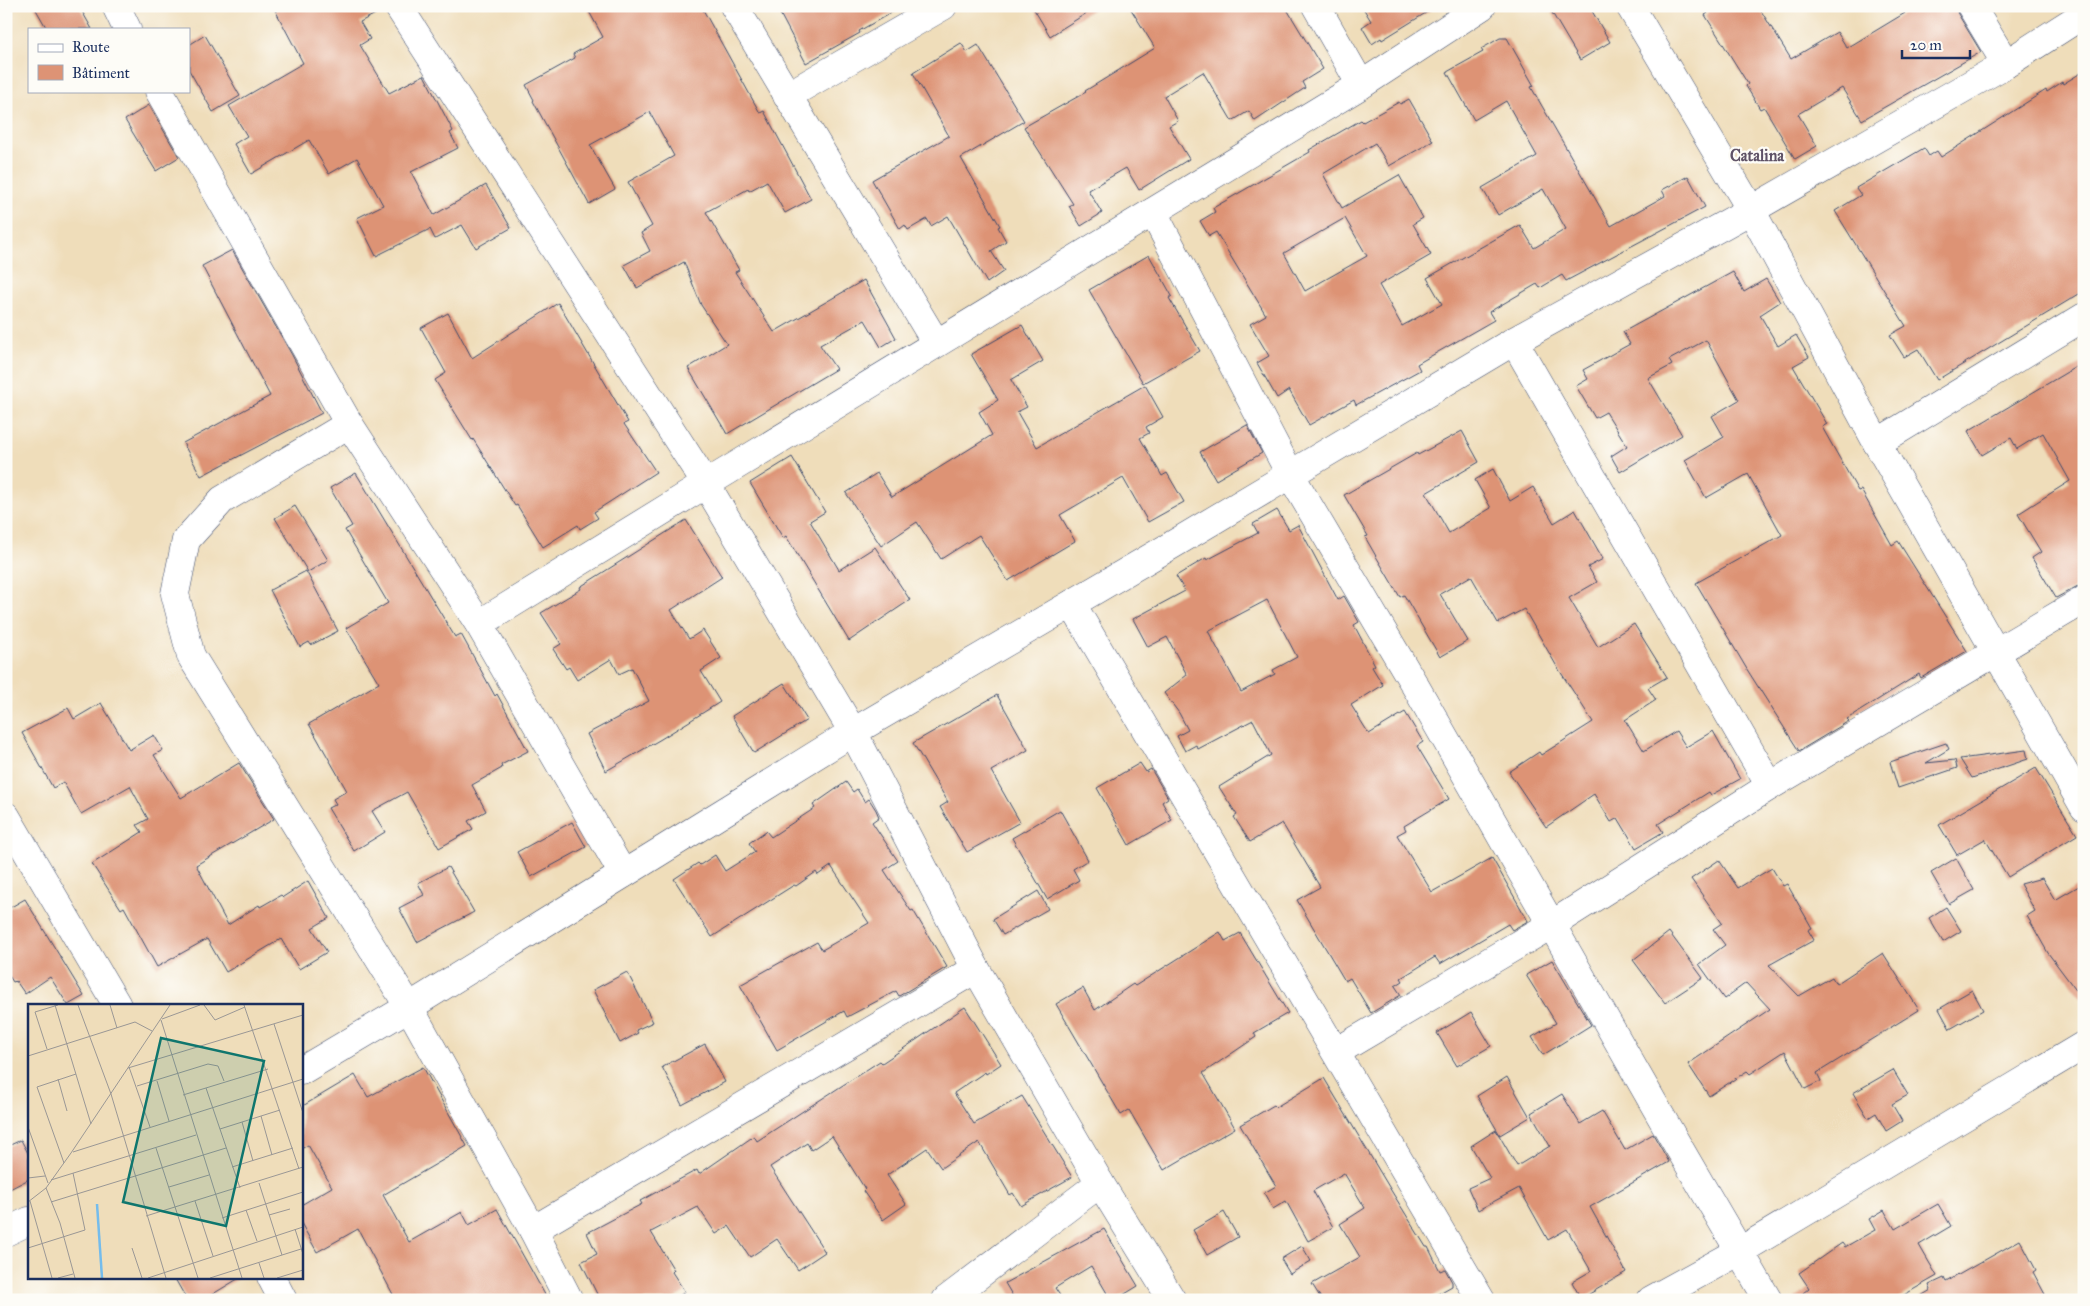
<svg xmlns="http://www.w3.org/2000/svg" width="2090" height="1306" font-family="'IM FELL Great Primer',serif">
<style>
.building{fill:#dd9375;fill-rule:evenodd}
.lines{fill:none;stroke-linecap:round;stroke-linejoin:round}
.minor-casing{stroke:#3b496c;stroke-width:29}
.minor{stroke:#fff;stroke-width:28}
.labels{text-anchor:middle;stroke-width:4.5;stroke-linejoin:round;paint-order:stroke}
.quarter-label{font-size:16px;font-weight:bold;fill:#5f5266;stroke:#fdfcf7}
.inset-river{fill:none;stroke:#74bcec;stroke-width:2.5}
.inset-road{fill:none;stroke:#9a9795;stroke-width:1}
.view{fill:#0f766e;fill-opacity:0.15;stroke:#0f766e;stroke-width:2.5}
.inset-edge{fill:none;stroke:#1b2f5e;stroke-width:2.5}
</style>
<rect width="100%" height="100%" fill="#fdfcf7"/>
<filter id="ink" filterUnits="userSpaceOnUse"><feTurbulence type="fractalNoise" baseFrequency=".02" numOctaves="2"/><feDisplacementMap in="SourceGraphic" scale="10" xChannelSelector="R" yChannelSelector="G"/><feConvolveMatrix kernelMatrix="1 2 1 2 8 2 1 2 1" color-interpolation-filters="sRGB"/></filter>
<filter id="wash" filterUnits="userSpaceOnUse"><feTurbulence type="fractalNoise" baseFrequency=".0096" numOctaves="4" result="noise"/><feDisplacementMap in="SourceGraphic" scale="20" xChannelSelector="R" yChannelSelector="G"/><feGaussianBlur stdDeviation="1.12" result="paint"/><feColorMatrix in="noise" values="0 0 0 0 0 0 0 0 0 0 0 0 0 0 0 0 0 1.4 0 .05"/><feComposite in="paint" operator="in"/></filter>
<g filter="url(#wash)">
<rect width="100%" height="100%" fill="#efddba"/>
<g id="blocks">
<!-- building -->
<g class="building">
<path d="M 34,6 L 79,6 L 92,29 L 47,29 Z"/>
<path d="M 273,6 L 382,6 L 383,10 L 360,22 L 370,39 L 360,45 L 389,93 L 424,75 L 453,131 L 450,133 L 458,148 L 411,172 L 434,215 L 486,185 L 511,228 L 476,248 L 462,225 L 435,239 L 430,229 L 376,256 L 357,218 L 383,205 L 357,158 L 329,174 L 309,140 L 251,174 L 234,144 L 247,136 L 229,106 L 303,63 Z"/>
<path d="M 586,6 L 701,6 L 760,113 L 764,111 L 811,199 L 785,213 L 767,181 L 749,191 L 748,189 L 706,212 L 739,270 L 735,272 L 774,332 L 864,280 L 896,338 L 881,347 L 865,320 L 820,345 L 836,369 L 727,434 L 688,368 L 727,344 L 701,305 L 684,262 L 637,288 L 624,265 L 650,251 L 641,233 L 652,226 L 628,182 L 674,156 L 650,112 L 590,145 L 615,189 L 589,204 L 533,101 L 534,100 L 526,85 L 575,58 L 573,54 L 603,37 Z"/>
<path d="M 776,6 L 903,6 L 859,31 L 860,33 L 806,63 Z"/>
<path d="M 1032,6 L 1098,6 L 1050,36 Z"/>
<path d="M 1129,6 L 1285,6 L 1323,69 L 1302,82 L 1305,88 L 1255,121 L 1249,111 L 1232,121 L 1203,72 L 1164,96 L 1178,121 L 1169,126 L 1189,159 L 1139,190 L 1126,168 L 1088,190 L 1102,213 L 1081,226 L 1069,206 L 1073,204 L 1024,127 L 1086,92 L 1085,91 L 1155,48 Z"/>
<path d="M 1362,6 L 1437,6 L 1382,40 L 1381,38 L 1372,44 L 1362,27 L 1371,21 Z"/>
<path d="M 1548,6 L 1589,6 L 1610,42 L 1580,60 Z"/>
<path d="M 1704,6 L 1758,6 L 1791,59 L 1837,32 L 1847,48 L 1905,13 L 1901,6 L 1955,6 L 1958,14 L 1981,52 L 1862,120 L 1842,88 L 1798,114 L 1817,146 L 1795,159 L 1764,107 L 1760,109 L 1746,86 L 1748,84 L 1705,15 L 1708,13 Z"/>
<path d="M 205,35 L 240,96 L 213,112 L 189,70 L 189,45 Z"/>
<path d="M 1500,38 L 1507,38 L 1534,86 L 1531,87 L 1611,226 L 1665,196 L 1662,190 L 1688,176 L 1705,207 L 1566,281 L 1562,275 L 1540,288 L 1537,284 L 1489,312 L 1494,320 L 1417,364 L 1420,370 L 1356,405 L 1354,400 L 1309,425 L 1289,390 L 1277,398 L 1257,363 L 1269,356 L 1250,324 L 1266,315 L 1216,232 L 1209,236 L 1200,221 L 1215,212 L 1213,208 L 1310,152 L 1309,150 L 1361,120 L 1363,122 L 1399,102 L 1400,104 L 1409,99 L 1433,141 L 1389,166 L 1375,143 L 1323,174 L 1342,208 L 1399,175 L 1423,218 L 1413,224 L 1431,255 L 1379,285 L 1402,326 L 1442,304 L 1427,278 L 1520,225 L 1534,248 L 1566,229 L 1543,189 L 1498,215 L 1482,188 L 1537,156 L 1506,101 L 1474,120 L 1447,72 L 1483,52 L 1481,49 ZM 1345,218 L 1367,256 L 1305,291 L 1284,253 Z"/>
<path d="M 961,43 L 967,52 L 978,45 L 1024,121 L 961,158 L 1000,226 L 998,227 L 1006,241 L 991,251 L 1004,271 L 987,283 L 948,216 L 931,226 L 927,219 L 908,230 L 905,225 L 900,229 L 872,180 L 949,136 L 913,73 Z"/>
<path d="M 2084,71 L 2084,291 L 1937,380 L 1918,349 L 1904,357 L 1890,335 L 1906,326 L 1835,211 L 1861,195 L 1856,188 L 1924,148 L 1929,156 L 1937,151 L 1941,157 L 2046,90 L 2047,92 L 2062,82 L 2063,84 Z"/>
<path d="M 149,105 L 179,157 L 156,171 L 125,120 Z"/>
<path d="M 232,250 L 292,355 L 322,413 L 201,476 L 183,443 L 270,396 L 202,266 Z"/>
<path d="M 1149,255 L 1172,296 L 1169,298 L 1200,351 L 1143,383 L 1089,290 Z"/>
<path d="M 1733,272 L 1744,292 L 1766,279 L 1780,302 L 1760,315 L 1778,346 L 1796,335 L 1809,357 L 1793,366 L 1827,424 L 1822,427 L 1858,491 L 1861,490 L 1892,545 L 1898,541 L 1967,651 L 1921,678 L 1919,674 L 1847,719 L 1849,721 L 1799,751 L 1748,671 L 1696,583 L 1782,535 L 1748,474 L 1706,498 L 1685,460 L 1724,437 L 1712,416 L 1739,400 L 1706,340 L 1669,360 L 1672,365 L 1648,378 L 1682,435 L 1620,472 L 1611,456 L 1627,446 L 1606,412 L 1595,418 L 1576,386 L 1588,379 L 1583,370 L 1630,344 L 1623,332 Z"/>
<path d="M 558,303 L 628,422 L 624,424 L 656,472 L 594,512 L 598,518 L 580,529 L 578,525 L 543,547 L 517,505 L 515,506 L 473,439 L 472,440 L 435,380 L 446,373 L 421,328 L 448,313 L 472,358 Z"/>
<path d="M 1022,325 L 1043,361 L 1011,380 L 1027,407 L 1017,412 L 1037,447 L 1145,385 L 1163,417 L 1146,427 L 1149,433 L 1140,438 L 1162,476 L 1167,473 L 1184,502 L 1148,522 L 1123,478 L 1060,515 L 1075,541 L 1008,581 L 979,535 L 941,559 L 917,522 L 881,546 L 846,493 L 877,473 L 892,497 L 992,435 L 979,412 L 998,400 L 971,354 Z"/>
<path d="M 2084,362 L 2084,584 L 2076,587 L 2056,598 L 2032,558 L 2041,552 L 2018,514 L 2070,481 L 2043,433 L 2017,449 L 2011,438 L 1982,455 L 1968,431 Z"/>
<path d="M 1247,425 L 1262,453 L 1216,480 L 1200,452 Z"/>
<path d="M 1462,431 L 1479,462 L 1426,493 L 1449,533 L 1491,508 L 1475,480 L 1493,469 L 1510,501 L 1533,487 L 1554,523 L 1575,510 L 1603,559 L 1588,567 L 1597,582 L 1569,598 L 1598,647 L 1634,624 L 1667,677 L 1648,688 L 1656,700 L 1625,720 L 1644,751 L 1676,731 L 1686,747 L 1713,731 L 1740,779 L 1711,795 L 1709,792 L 1658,824 L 1663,832 L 1636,848 L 1618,818 L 1611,822 L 1594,794 L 1546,827 L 1509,772 L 1539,752 L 1541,755 L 1593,722 L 1556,665 L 1524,609 L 1498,623 L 1471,576 L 1440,594 L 1468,641 L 1440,657 L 1404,595 L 1400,597 L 1377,558 L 1365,537 L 1368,536 L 1344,495 L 1417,453 L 1418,455 Z"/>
<path d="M 792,457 L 825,512 L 810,521 L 839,570 L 875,547 L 910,600 L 849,641 L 786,536 L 783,538 L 750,483 Z"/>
<path d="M 356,473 L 455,637 L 461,634 L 495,696 L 497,694 L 528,751 L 501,765 L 502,768 L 472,785 L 486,811 L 468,821 L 473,829 L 439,848 L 407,792 L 372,811 L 385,832 L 354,851 L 328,808 L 336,804 L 333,799 L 347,791 L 309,724 L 379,683 L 346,628 L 388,603 L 345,530 L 352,526 L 330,488 Z"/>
<path d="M 295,506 L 328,560 L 308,572 L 275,518 Z"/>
<path d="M 1277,510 L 1289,530 L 1298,525 L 1338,600 L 1344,596 L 1359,622 L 1354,625 L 1375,665 L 1372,667 L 1383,685 L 1351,705 L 1369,734 L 1405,712 L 1423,742 L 1417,746 L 1449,799 L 1404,826 L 1406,830 L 1397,835 L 1432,892 L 1492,858 L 1528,921 L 1512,930 L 1508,924 L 1440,964 L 1435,957 L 1401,978 L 1403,981 L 1395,986 L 1401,995 L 1371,1013 L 1350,978 L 1345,981 L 1297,900 L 1320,887 L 1282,823 L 1250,842 L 1234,817 L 1237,815 L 1219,787 L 1271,755 L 1253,720 L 1198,749 L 1196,745 L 1185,751 L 1177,736 L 1188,730 L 1179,713 L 1164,693 L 1187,675 L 1167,637 L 1148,647 L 1133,619 L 1185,591 L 1176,576 L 1206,558 L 1207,560 L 1258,533 L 1253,524 ZM 1267,600 L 1297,657 L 1273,670 L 1275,674 L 1241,692 L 1208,631 Z"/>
<path d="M 686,520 L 722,577 L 671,610 L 689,639 L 703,630 L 721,658 L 701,671 L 720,702 L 661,739 L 606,771 L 587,734 L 649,701 L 632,668 L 619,674 L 611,659 L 577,680 L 569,667 L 566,669 L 553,649 L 561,644 L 541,613 L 581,589 L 580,587 Z"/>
<path d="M 306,571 L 338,631 L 311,645 L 309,642 L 300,647 L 270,590 Z"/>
<path d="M 784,683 L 807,720 L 754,753 L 732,716 Z"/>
<path d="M 997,695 L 1028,750 L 991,771 L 1020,822 L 967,852 L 940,807 L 948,802 L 913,743 Z"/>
<path d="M 101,703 L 129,750 L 154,735 L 163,750 L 154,755 L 181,798 L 239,763 L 274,819 L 196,865 L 228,925 L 259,905 L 260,907 L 281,895 L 283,897 L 308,881 L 329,918 L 312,928 L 327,952 L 299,969 L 281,939 L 226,972 L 207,939 L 157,967 L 124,907 L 121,909 L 92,864 L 142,832 L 137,825 L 148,819 L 130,786 L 81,814 L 63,782 L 53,788 L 22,733 L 68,708 L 74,719 Z"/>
<path d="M 1946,743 L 1949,749 L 1926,763 L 1955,760 L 1957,768 L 1898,788 L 1890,762 Z"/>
<path d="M 2026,750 L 2028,759 L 1972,778 L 1960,759 Z"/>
<path d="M 1140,763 L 1146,772 L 1151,769 L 1168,798 L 1162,802 L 1172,820 L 1129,845 L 1097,788 Z"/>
<path d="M 2036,768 L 2077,835 L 2008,877 L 1985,839 L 1957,855 L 1939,825 Z"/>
<path d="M 846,782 L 853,792 L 857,789 L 865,802 L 869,799 L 876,810 L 879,817 L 872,822 L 898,861 L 884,870 L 911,911 L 913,910 L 947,967 L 899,996 L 896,991 L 847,1017 L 844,1011 L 777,1050 L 740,985 L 817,942 L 822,950 L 869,923 L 831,866 L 818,875 L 816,872 L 796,886 L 794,885 L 712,937 L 674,879 L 698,863 L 700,865 L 715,855 L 725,871 L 755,852 L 749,843 L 766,831 L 771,837 L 815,808 L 813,805 Z"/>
<path d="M 1060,810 L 1088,860 L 1073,869 L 1079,880 L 1047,899 L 1012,838 Z"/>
<path d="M 572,822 L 586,847 L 531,877 L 517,852 Z"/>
<path d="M 1956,858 L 1974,890 L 1949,904 L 1931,873 Z"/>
<path d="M 1719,860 L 1738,888 L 1772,868 L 1783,886 L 1787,884 L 1812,928 L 1808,930 L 1814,940 L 1769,965 L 1799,996 L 1832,977 L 1836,984 L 1883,953 L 1919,1010 L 1817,1073 L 1821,1081 L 1805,1089 L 1785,1051 L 1750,1074 L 1747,1071 L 1709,1096 L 1688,1064 L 1770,1009 L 1746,983 L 1724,999 L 1699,964 L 1725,945 L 1713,929 L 1722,923 L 1691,879 Z"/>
<path d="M 448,867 L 474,912 L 417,942 L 399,908 L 424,895 L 418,883 Z"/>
<path d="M 2042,878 L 2055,900 L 2084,883 L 2084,1001 L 2048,953 L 2027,916 L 2035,911 L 2020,884 Z"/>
<path d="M 1038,891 L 1048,909 L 1003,935 L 993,919 Z"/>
<path d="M 25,899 L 84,996 L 68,1005 L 50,977 L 25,994 L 16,981 L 13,982 L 6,971 L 6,910 Z"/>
<path d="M 1946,907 L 1961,931 L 1943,942 L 1929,918 Z"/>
<path d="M 1220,932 L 1225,941 L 1240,933 L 1288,1013 L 1254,1033 L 1256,1037 L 1203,1073 L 1235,1128 L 1164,1170 L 1129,1110 L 1121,1115 L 1056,1004 L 1083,988 L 1095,1010 L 1133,984 L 1135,986 Z"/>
<path d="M 1669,932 L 1703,978 L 1665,1003 L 1633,960 Z"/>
<path d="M 1552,960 L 1591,1025 L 1543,1055 L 1532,1037 L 1556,1023 L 1526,975 Z"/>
<path d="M 627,972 L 653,1022 L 636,1030 L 638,1033 L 620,1043 L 593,990 Z"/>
<path d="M 1972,990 L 1983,1010 L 1950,1029 L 1939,1009 Z"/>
<path d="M 965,1007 L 1001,1064 L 986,1074 L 985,1072 L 954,1093 L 974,1124 L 1022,1096 L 1072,1177 L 1021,1206 L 1013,1193 L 1010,1195 L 979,1142 L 941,1168 L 927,1148 L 887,1175 L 906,1204 L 883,1220 L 863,1191 L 865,1189 L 832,1136 L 811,1150 L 807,1143 L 770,1167 L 825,1252 L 798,1270 L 777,1239 L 750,1257 L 729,1226 L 716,1234 L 698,1207 L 651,1232 L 674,1270 L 672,1272 L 685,1292 L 673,1300 L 600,1300 L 581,1262 L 597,1254 L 587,1233 L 642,1204 L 640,1201 L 697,1170 L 699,1174 L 754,1136 L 757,1141 L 880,1061 L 882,1063 Z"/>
<path d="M 1471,1012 L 1491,1046 L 1457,1066 L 1437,1033 Z"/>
<path d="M 705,1044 L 725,1082 L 682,1105 L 662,1067 Z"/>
<path d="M 423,1067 L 467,1146 L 383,1195 L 409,1242 L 462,1212 L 469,1225 L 497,1209 L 548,1300 L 396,1300 L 358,1229 L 317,1252 L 301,1223 L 301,1205 L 332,1187 L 308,1145 L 301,1149 L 301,1107 L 355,1075 L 368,1097 Z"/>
<path d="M 1893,1070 L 1908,1095 L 1892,1104 L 1902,1121 L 1886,1131 L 1876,1113 L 1868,1118 L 1853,1093 Z"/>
<path d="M 1507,1077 L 1530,1117 L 1500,1135 L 1477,1096 Z"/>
<path d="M 1324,1078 L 1392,1192 L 1426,1247 L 1428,1247 L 1440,1271 L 1445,1269 L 1452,1282 L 1452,1286 L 1427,1300 L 1322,1300 L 1312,1284 L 1360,1257 L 1340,1224 L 1365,1208 L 1344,1173 L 1313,1191 L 1333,1227 L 1308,1241 L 1286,1201 L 1273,1209 L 1264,1193 L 1276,1186 L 1240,1125 L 1274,1105 L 1276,1107 Z"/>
<path d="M 1562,1094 L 1580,1124 L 1602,1111 L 1625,1150 L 1653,1134 L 1669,1162 L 1590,1207 L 1626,1272 L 1581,1299 L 1572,1282 L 1591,1271 L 1567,1229 L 1548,1240 L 1519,1188 L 1478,1210 L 1468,1188 L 1490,1178 L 1471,1146 L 1496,1130 L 1517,1166 L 1550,1146 L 1531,1113 Z"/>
<path d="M 21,1140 L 29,1155 L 29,1179 L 6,1191 L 6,1147 Z"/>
<path d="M 1938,1204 L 1951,1226 L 1919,1245 L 1937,1276 L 1895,1300 L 1795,1300 L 1809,1288 L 1799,1273 L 1842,1243 L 1845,1247 L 1875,1230 L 1869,1219 L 1884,1210 L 1895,1229 Z"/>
<path d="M 1224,1212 L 1238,1237 L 1207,1255 L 1193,1230 Z"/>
<path d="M 1104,1229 L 1138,1286 L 1115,1300 L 1111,1300 L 1091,1266 L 1055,1288 L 1063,1300 L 1015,1300 L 1005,1283 Z"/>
<path d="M 2020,1240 L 2036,1270 L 2033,1272 L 2048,1300 L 1914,1300 L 1931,1290 L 1929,1285 L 1944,1278 L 1946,1282 Z"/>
<path d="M 1302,1246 L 1311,1261 L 1290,1274 L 1281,1259 Z"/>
<path d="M 174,1277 L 241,1277 L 203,1300 L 187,1300 Z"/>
</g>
</g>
</g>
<g filter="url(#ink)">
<use href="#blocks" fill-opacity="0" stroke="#3b496c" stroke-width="1"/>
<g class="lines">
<defs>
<g id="minor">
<path d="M 116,6 L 127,29"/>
<path d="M 398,6 L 706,484 L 853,732 L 976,969 L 1100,1183 L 1172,1300"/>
<path d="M 734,6 L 936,343"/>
<path d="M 1316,6 L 1361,85"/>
<path d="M 1630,6 L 1751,210 L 1877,443 L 2084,807"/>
<path d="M 1971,6 L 2006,64"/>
<path d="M 159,91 L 349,424 L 479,624 L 623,874"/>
<path d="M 787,96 L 943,6"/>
<path d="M 1153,212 L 1290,474 L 1417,689 L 1671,1134 L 1768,1300"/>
<path d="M 1514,341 L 1770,786"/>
<path d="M 349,424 L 222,500 L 186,540 L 175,594 L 191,656 L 409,1007 L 533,1230 L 569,1300"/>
<path d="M 1877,443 L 2084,317"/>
<path d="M 1072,604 L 1481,1300"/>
<path d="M 479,624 L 706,484 L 1361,85 L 1482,6"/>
<path d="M 6,816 L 117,1005"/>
<path d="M 1336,1052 L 1551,925 L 1770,786 L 2084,600"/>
<path d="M 301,1071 L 409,1007 L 853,732 L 1172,545 L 1514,341 L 1751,210 L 2006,64 L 2084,14"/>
<path d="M 533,1230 L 976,969"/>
<path d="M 6,1232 L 29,1221"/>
<path d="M 271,1277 L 283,1300"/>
<path d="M 946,1300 L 1100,1183"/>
<path d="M 1651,1300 L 1740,1251 L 2084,1045"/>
</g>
</defs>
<!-- minor casing -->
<use href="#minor" class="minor-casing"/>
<!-- minor -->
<use href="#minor" class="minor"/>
</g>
</g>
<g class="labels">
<!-- quarter labels -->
<g class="quarter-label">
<text x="1757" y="161">Catalina</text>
</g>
</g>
<!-- overview -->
<g transform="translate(28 1004)">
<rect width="275" height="275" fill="#efddba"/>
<path class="inset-river" d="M 69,200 L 74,274"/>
<path class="inset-road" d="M 27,1 L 63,120M 50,1 L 83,90 L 138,274M 82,1 L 89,24M 176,1 L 187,16 L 217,3M 216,1 L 271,165M 134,15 L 172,1M 133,16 L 214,274M 246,20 L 275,109M 19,45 L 7,8 L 30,1M 0,52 L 107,18 L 124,27M 101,63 L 122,123M 100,64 L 275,11M 30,75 L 39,107M 129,77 L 141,117M 109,82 L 180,60 L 190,62 L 196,77M 178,84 L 212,184M 155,91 L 240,65M 233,112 L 244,151M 214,118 L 225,157M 0,123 L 20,179M 192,125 L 252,106M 128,144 L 170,274M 45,148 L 275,75M 36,159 L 9,83 L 48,70M 204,163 L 265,144M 0,174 L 17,172M 23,176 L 168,131M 231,179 L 254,251M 141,183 L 181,171M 18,184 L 32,219 L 47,274M 2,197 L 24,274M 167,197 L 185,252M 0,198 L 18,184 L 43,149 L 142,1M 23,198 L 198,144M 218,206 L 229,237M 241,211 L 262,205M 118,212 L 275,163M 194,214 L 275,188M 267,225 L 275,250M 0,244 L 57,226 L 45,169M 104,244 L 114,274M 231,259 L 236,274M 30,274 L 45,270M 120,274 L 275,223M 182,274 L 273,245M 249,274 L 275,266"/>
<path class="view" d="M 133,34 L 236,57 L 198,222 L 95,198 Z"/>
<rect width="275" height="275" class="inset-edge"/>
</g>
<!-- margin -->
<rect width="2090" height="1306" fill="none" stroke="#fdfcf7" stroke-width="25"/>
<!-- legend -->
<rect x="28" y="28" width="162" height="65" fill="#fdfcf7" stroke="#a3aaba"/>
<rect x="38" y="44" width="25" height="8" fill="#ffffff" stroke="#a3aaba"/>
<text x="72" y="52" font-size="15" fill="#1b2f5e">Route</text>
<rect x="38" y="65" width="25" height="15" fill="#dd9375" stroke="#a3aaba"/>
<text x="72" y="78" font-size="15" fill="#1b2f5e">Bâtiment</text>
<!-- scale -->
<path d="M1902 50v8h68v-8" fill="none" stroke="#1b2f5e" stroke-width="2.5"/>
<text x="1910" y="50" font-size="15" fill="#1b2f5e" stroke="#fdfcf7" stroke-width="4" paint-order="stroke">20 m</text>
</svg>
